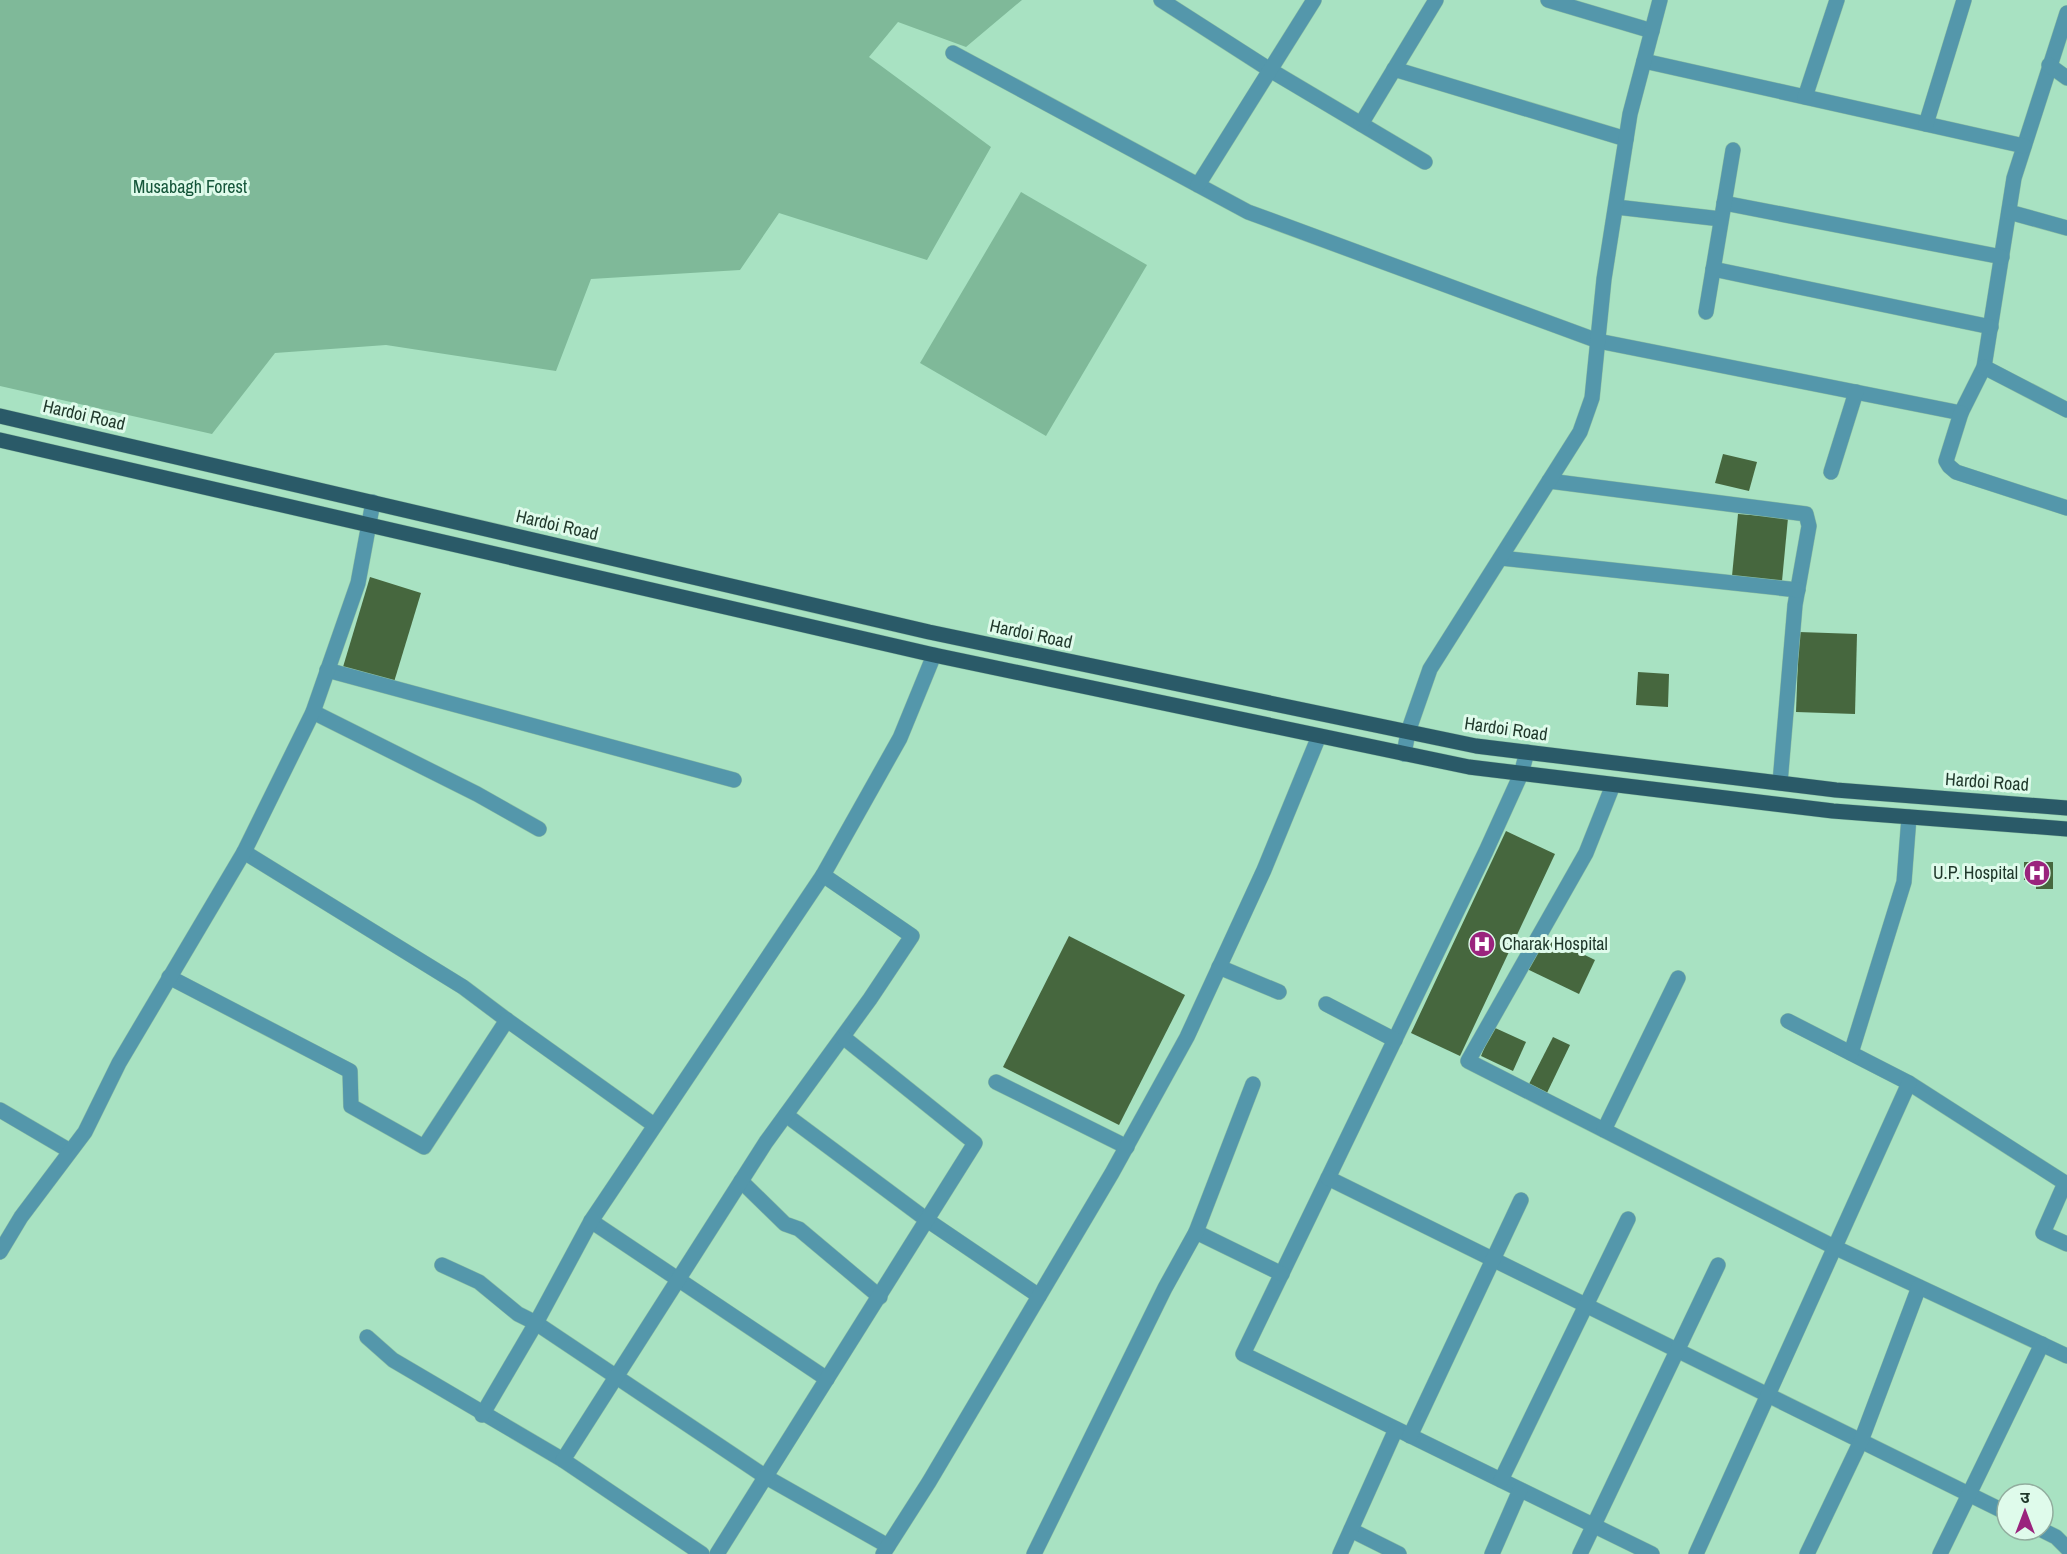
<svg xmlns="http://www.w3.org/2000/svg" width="2067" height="1554" font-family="'Archivo Narrow','Noto Sans Devanagari',sans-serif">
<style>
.green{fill:#7fb999}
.building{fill:#46673e}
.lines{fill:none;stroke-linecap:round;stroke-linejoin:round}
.minor-casing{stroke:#8dc0a4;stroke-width:16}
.major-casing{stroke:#8dc0a4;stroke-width:16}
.minor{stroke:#5497ab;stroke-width:15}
.major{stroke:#2a5a68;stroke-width:15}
.labels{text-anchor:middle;stroke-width:6;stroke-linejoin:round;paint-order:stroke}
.park-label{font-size:18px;fill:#145539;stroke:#dffbeb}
.street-label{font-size:18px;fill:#1f372a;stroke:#dffbeb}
.poi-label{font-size:18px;fill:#1f372a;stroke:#dffbeb;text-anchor:end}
</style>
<rect width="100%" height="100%" fill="#a8e2c2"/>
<!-- green -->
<g class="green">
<path d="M 0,0 L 1022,0 L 966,47 L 898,22 L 869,57 L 991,147 L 927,260 L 779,213 L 740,270 L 591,279 L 556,371 L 386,345 L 275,353 L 212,434 L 0,386 Z"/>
<path d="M 1021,192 L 1147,265 L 1046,436 L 920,363 Z"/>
</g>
<!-- building -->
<g class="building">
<path d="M 1723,454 L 1757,462 L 1749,491 L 1715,483 Z"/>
<path d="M 1738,514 L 1788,518 L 1782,581 L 1732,576 Z"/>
<path d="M 370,577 L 421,593 L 394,682 L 343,667 Z"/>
<path d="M 1799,632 L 1857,634 L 1855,714 L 1796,712 Z"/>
<path d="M 1638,672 L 1669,674 L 1668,707 L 1636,705 Z"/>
<path d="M 1506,831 L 1555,854 L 1460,1056 L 1411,1033 Z"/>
<path d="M 2024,862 L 2053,862 L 2053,889 L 2036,889 L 2036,880 L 2024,880 Z"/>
<path d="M 1544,935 L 1595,960 L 1579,994 L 1527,969 Z"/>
<path d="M 1069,936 L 1185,995 L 1119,1125 L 1003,1067 Z"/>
<path d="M 1493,1027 L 1526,1042 L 1513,1071 L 1481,1056 Z"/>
<path d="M 1553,1037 L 1570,1045 L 1546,1095 L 1528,1086 Z"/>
</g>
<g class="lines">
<defs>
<g id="minor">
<path d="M 1161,0 L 1270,70 L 1425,162"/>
<path d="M 1548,0 L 1652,31"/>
<path d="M 953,53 L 1248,212 L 1598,341 L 1961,413 L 1984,367 L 2014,178 L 2067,13"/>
<path d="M 1644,61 L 2024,146"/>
<path d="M 2049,65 L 2067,78"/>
<path d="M 1394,69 L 1626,139"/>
<path d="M 1805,97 L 1837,0"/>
<path d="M 1361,124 L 1436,0"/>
<path d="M 1926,124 L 1964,0"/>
<path d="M 1198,185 L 1314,0"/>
<path d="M 1724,203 L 2002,257"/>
<path d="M 1616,207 L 1721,219"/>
<path d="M 2009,212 L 2067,228"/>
<path d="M 1713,269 L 1991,327"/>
<path d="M 1706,312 L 1733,150"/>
<path d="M 1984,367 L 2067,410"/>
<path d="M 1961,413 L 1946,461 L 1949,466 L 1956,472 L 2067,508"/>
<path d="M 1831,472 L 1856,392"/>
<path d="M 1549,481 L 1806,514 L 1809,526 L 1795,605 L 1780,783"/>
<path d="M 1501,558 L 1798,590"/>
<path d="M 327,670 L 734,780"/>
<path d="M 313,712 L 477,794 L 539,829"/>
<path d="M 1527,752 L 1521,774 L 1486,851 L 1243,1354 L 1652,1554"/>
<path d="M 1404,754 L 1408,732 L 1430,669 L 1580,432 L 1592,398 L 1604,279 L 1630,114 L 1660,0"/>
<path d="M 1613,785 L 1586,853 L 1468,1061 L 1834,1247 L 2067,1356"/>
<path d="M 244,852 L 463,987 L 507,1020"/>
<path d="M 1219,967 L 1279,992"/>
<path d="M 169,977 L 350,1071 L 351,1106 L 424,1147 L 507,1020 L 654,1125"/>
<path d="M 1326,1004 L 1395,1040"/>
<path d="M 1788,1021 L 1909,1083 L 2065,1183 L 2043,1233 L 2067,1244"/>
<path d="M 1851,1053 L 1904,882 L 1909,817"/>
<path d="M 996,1082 L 1127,1147"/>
<path d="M 0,1110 L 70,1151"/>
<path d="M 786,1115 L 927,1220 L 1039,1296"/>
<path d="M 1604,1130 L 1678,978"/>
<path d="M 1328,1178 L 2007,1513"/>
<path d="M 741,1181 L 785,1224 L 799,1229 L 880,1297"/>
<path d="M 591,1221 L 827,1379"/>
<path d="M 1196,1232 L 1282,1274"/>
<path d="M 0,1252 L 21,1217 L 85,1132 L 119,1063 L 244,852 L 313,712 L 358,583 L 373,502"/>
<path d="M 442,1265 L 479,1282 L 518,1314 L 536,1323 L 766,1477 L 888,1546"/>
<path d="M 367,1337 L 393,1360 L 563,1460"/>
<path d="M 482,1415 L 536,1323 L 591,1221 L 823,875"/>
<path d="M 1410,1436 L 1521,1200"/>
<path d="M 1501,1480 L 1628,1219"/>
<path d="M 1351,1530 L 1399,1554"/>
<path d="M 2042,1530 L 2056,1537 L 2067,1548"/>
<path d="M 702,1554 L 563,1460 L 766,1142 L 870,999 L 912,936 L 823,875 L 900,738 L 934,655"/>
<path d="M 717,1554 L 975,1143 L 843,1037"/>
<path d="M 883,1554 L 929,1482 L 1112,1173 L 1187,1037 L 1264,870 L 1319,736"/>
<path d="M 1034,1554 L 1165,1288 L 1196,1232 L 1253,1084"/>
<path d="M 1340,1554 L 1396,1429"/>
<path d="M 1492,1554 L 1520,1490"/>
<path d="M 1580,1554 L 1718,1265"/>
<path d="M 1696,1554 L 1909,1083"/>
<path d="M 1807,1554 L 1861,1441 L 1919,1287"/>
<path d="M 1940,1554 L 2042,1344"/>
</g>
<g id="major">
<path d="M 0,416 L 929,632 L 1476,746 L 1836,790 L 2067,808"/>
<path d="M 0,440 L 934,655 L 1469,767 L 1833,811 L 2067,829"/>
</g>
</defs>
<!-- minor casing -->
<use href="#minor" class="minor-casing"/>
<!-- major casing -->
<use href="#major" class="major-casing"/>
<!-- minor -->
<use href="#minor" class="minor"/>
<!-- major -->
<use href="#major" class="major"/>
</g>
<!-- icons -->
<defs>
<symbol id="hospital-disc" viewBox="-11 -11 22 22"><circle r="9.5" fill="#9a237d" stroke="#dffbeb"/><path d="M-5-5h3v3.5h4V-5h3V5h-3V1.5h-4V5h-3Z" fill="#fff"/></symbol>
</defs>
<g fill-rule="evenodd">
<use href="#hospital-disc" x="2022" y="858" width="30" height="30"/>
<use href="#hospital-disc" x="1467" y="929" width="30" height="30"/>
</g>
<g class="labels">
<!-- park labels -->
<g class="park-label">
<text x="190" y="193">Musabagh Forest</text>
</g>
<!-- street labels -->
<g class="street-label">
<text transform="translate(84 415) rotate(13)" y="6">Hardoi Road</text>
<text transform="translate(557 525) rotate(13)" y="6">Hardoi Road</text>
<text transform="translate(1031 634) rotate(12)" y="6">Hardoi Road</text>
<text transform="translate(1506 729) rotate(8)" y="6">Hardoi Road</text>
<text transform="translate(1987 782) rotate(4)" y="6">Hardoi Road</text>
</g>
<!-- poi labels -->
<g class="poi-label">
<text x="2018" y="879">U.P. Hospital</text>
<text x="1502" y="950" text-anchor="start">Charak Hospital</text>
</g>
</g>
<!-- north arrow -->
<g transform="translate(2025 1512)"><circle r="28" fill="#dffbeb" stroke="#92ad9e" stroke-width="1.5"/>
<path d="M0-4.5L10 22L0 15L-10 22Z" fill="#9a237d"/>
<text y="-9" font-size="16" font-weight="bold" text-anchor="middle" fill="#1f372a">उ</text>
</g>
</svg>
